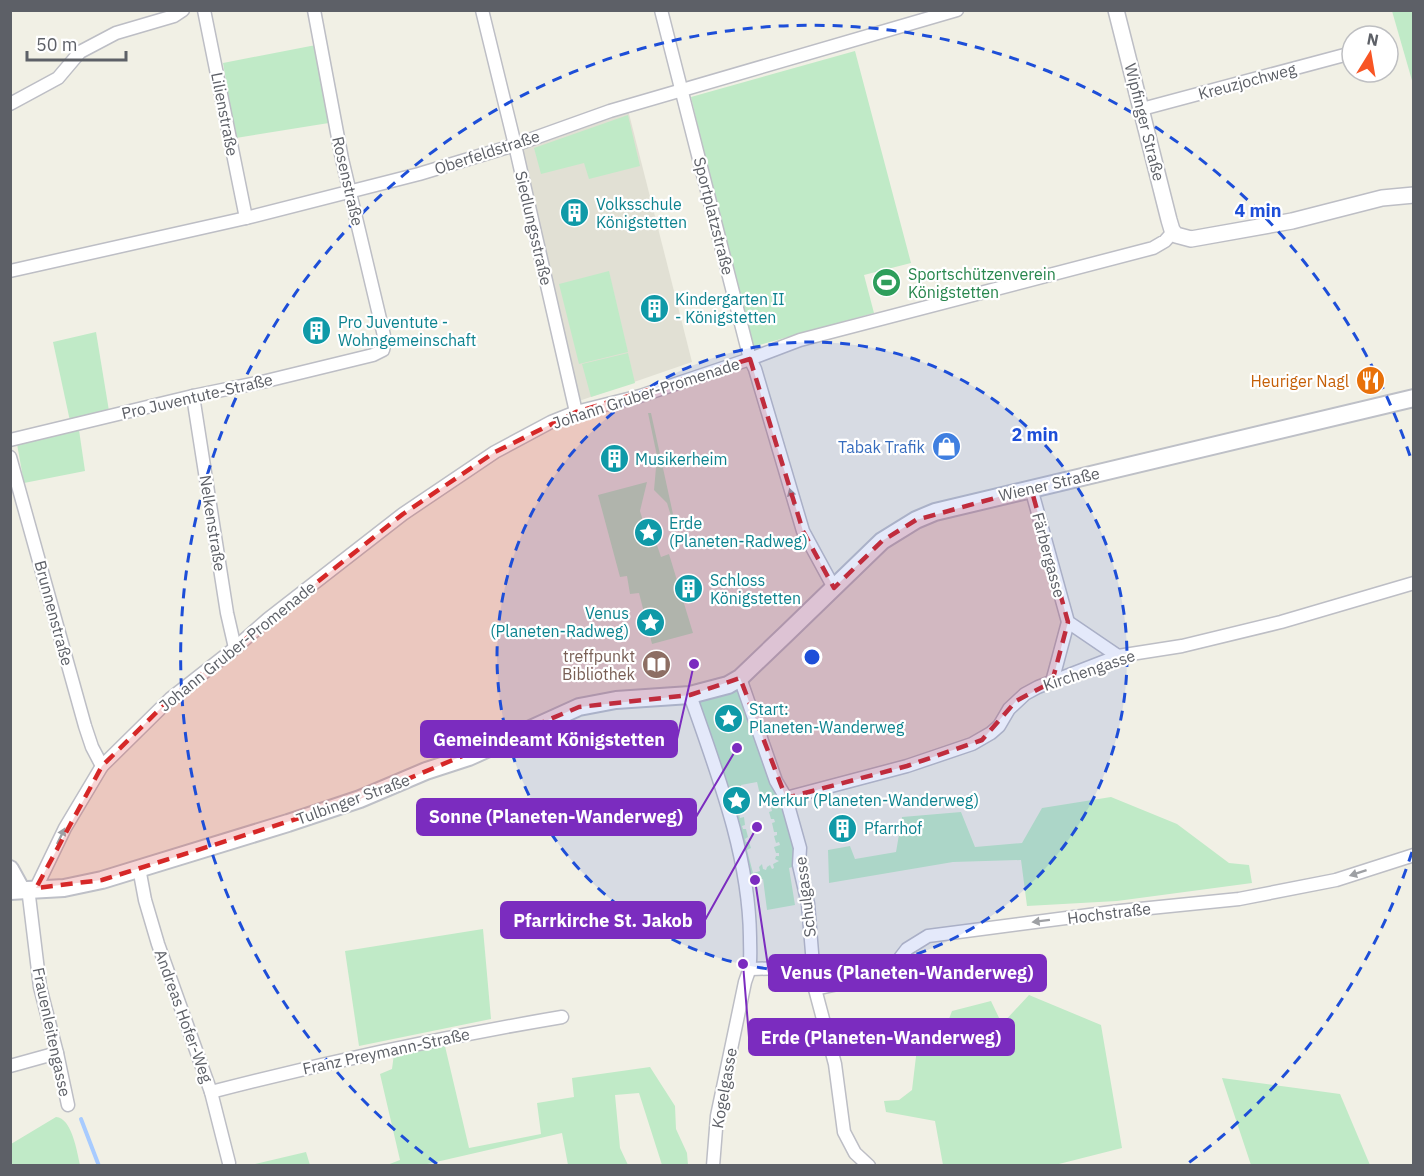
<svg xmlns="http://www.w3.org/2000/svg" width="1424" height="1176" font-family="'IBM Plex Sans',sans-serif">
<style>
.education{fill:#e1e0d4}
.green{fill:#c0eac7;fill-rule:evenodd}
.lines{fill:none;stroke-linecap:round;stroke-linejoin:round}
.stream{stroke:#a7cbff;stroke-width:4}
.minor-casing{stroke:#bdbec5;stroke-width:15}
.tertiary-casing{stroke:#bdbec5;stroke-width:18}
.secondary-casing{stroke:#bec0c7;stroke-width:20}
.minor{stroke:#fff;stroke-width:12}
.tertiary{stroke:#fff;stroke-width:15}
.secondary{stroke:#fff;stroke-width:16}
.oneway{fill:#9ea0a4}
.marked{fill:#d62828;fill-opacity:0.2;stroke:#d62828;stroke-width:4.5;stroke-dasharray:12 8;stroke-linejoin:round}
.ring{fill:none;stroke:#1d4ed8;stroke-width:3;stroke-dasharray:10 8}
.labels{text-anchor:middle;stroke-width:4.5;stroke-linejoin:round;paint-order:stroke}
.street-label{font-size:16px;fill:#5d6067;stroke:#fff}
.culture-label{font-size:16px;fill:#0d838f;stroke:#fff;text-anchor:start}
.leisure-label{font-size:16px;fill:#27864d;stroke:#fff;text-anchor:start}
.food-label{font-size:16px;fill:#c56008;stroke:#fff;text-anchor:end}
.shop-label{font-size:16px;fill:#366cbe;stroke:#fff;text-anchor:end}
.education-label{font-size:16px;fill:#785e54;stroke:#fff;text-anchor:end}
.centre{fill:#1d4ed8;stroke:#fff;stroke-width:3}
.ring-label{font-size:18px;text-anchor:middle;font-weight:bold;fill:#1d4ed8;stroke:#fff;stroke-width:4.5;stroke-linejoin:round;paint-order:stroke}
.leader{fill:none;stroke:#7b2cbf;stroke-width:2}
.callout-dot{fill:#7b2cbf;stroke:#fff;stroke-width:2}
.callout{fill:#7b2cbf;stroke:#7b2cbf;stroke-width:2}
.callout-label{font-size:18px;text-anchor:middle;font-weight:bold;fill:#fff}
</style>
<rect width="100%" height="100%" fill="#f1f0e5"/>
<!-- education -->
<path class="education" d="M 627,106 L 692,362 L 579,401 L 515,145 Z"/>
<!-- green -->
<g class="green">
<path d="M 1392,11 L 1413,11 L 1413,84 Z"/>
<path d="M 321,44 L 335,122 L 236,138 L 223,63 Z"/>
<path d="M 855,51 L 911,263 L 864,275 L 874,313 L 752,347 L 743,317 L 691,97 Z"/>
<path d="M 628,115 L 640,166 L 589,179 L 584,163 L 541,174 L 534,148 Z"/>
<path d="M 609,271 L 628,352 L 579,364 L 559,284 Z"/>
<path d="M 96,332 L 109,411 L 70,421 L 53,342 Z"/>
<path d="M 628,353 L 635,383 L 591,397 L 582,364 Z"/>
<path d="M 648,413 L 651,413 L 673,514 L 671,516 L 667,503 L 654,490 L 657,456 Z"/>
<path d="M 79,430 L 85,471 L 24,483 L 17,444 Z"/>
<path d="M 647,482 L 640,511 L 647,534 L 653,533 L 661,557 L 669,554 L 693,633 L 652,644 L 639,593 L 630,594 L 627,576 L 620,577 L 598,495 Z"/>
<path d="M 740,678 L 776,781 L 799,865 L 789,868 L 795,905 L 767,910 L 763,879 L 754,880 L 752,876 L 744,878 L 690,695 ZM 757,782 L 761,799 L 765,795 L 768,797 L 766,801 L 768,807 L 771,807 L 772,811 L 769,812 L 771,819 L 774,819 L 775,822 L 772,823 L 774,832 L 777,832 L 777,835 L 774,836 L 776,843 L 779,842 L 780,845 L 774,847 L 776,853 L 779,853 L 779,856 L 776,856 L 775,859 L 779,861 L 773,864 L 774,868 L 772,869 L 770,865 L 767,867 L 766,870 L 763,869 L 762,864 L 759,867 L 760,871 L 753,873 L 747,850 L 751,848 L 749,842 L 746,842 L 745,839 L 748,837 L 746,829 L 743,829 L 742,826 L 745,825 L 744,817 L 740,818 L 739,814 L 743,813 L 741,806 L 738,805 L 739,801 L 744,802 L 741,785 Z"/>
<path d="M 1111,797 L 1177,824 L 1229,863 L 1249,865 L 1252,883 L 1117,901 L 1027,906 L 1021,860 L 953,862 L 829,883 L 828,850 L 850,846 L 855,859 L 896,852 L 902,817 L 961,812 L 975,847 L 1022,843 L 1042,808 Z"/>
<path d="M 483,929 L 491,1019 L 359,1046 L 345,951 Z"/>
<path d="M 1029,995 L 1101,1025 L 1122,1148 L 1055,1165 L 943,1165 L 935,1121 L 886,1112 L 884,1101 L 899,1100 L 912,1090 L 917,1048 L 936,1053 L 952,1011 L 991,1001 L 1002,1024 Z"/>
<path d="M 444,1042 L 469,1148 L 541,1134 L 537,1103 L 574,1097 L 572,1078 L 650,1067 L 675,1106 L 676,1129 L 687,1153 L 688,1165 L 662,1165 L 639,1093 L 615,1095 L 620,1148 L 628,1165 L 568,1165 L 562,1133 L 423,1165 L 387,1165 L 400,1160 L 380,1074 L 392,1069 L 394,1054 Z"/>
<path d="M 1222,1078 L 1340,1094 L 1370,1165 L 1251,1165 Z"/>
<path d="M 56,1117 C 72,1118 77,1152 80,1165 L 11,1165 L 11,1144 Z"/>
<path d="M 306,1152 L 310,1165 L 251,1165 Z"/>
</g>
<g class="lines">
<!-- stream -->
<path class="stream" d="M 81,1119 L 99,1166"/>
<defs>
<g id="minor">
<path d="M 204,10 L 246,218"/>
<path d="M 482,10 L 515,145 L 576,412"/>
<path d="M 661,10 L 750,359 L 755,369 L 803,531 L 834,588"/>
<path d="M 10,104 L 58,78 L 80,52 L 116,33 L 174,16 L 183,10"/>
<path d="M 1142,109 L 1352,53"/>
<path d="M 10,271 L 246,218 L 419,174 L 515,145 L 610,111 L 957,10"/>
<path d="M 193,396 L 227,613 L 235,648"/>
<path d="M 10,440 L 193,396 L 262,382 L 373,355 L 383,350 L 385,340 L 342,159 L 314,10"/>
<path d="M 10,457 L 85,726 L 92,747 L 102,766"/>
<path d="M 1031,488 L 1068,622 L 1118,656"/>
<path d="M 740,678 L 776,781 L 786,798 L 800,848 L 799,865 L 808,904 L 815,989 L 835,1064 L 844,1132 L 855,1153 L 869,1166"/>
<path d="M 1052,682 L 1068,622"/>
<path d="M 690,695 C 717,773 749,854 750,937 C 750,954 752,966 745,982 L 717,1116 L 713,1166"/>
<path d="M 786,798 L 907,766 L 972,744 L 991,733 L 999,726 L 1009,709 L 1025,694 L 1038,687 L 1118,656 L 1182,646 L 1281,622 L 1414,583"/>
<path d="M 139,868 L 145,900 L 158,944 L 211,1092 L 229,1163"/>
<path d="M 28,888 L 40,987 L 57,1053 L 68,1105"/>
<path d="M 36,888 L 65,828 L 102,766 L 170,699 L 235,648 L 268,619 L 403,514 L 495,452 L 551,422 L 576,412 L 640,396 L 750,359 L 800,340 L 1153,248 L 1165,241 L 1173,232"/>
<path d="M 751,969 L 813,967"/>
<path d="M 815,989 L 884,974 L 897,962 L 907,949 L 928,936 L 1120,911 L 1239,899 L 1336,880 L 1414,855"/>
<path d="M 10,1066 L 57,1053"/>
<path d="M 211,1092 C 327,1062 444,1037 562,1017"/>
</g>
<path id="tertiary" d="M 1116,10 L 1169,220 L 1172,230 L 1176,235 L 1191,239 L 1292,221 L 1382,198 L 1414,195"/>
<g id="secondary">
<path d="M 10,869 L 21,889"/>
<path d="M 10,891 L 64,888 L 102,880 L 288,823 L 360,799 L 426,771 L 469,757 L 579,707 L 616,700 L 690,695 L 728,685 L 740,678 L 787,633 L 882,541 L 916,520 L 935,512 L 1414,398"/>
</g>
</defs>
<!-- minor casing -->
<use href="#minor" class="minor-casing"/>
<!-- tertiary casing -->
<use href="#tertiary" class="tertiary-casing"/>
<!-- secondary casing -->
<use href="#secondary" class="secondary-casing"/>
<!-- minor -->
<use href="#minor" class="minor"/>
<!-- tertiary -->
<use href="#tertiary" class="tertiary"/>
<!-- secondary -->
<use href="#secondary" class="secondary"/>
</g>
<!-- one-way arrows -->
<defs><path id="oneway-solid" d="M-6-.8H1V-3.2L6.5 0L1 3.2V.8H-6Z" transform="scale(1.5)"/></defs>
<g class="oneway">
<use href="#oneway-solid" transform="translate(792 497) rotate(-106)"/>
<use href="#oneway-solid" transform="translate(61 836) rotate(-64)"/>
<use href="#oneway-solid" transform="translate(1358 873) rotate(162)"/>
<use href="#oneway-solid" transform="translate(1041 921) rotate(173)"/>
</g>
<!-- marked area -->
<path class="marked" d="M 750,359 L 803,531 L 834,588 L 882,541 L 916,520 L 1031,488 L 1068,622 L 1052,682 L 1016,701 L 982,740 L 907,766 L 786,798 L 740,678 L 690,695 L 579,707 L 360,799 L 102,880 L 36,888 L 102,766 L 170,699 L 403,514 L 495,452 L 576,412 Z"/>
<!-- distance rings -->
<circle cx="812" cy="657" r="315" fill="#1d4ed8" fill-opacity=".12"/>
<g class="ring">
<circle cx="812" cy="657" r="315"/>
<path d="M1412 852A631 631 0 0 1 1187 1164M437 1164A631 631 0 1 1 1412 462"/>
</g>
<!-- icons -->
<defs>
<symbol id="building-disc" viewBox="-11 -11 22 22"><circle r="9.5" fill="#0f9aa8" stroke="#fff"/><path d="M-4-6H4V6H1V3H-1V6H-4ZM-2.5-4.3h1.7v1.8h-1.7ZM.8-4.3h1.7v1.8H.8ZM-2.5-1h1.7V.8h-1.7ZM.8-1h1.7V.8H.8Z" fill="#fff"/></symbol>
<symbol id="stadium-disc" viewBox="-11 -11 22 22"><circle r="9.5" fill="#2e9e5b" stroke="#fff"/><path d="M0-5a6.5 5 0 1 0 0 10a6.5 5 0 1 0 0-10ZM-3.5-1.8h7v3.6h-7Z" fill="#fff"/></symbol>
<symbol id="restaurant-disc" viewBox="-11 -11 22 22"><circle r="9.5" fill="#e8710a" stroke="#fff"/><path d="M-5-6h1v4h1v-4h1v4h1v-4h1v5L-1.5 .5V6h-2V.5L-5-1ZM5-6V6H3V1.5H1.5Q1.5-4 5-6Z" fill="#fff"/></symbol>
<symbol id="shop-disc" viewBox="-11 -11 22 22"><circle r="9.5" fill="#3f7fe0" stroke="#fff"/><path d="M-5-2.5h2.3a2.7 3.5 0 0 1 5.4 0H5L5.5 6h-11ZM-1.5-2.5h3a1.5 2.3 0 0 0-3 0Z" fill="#fff"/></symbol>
<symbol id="sight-disc" viewBox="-11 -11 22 22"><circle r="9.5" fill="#0f9aa8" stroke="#fff"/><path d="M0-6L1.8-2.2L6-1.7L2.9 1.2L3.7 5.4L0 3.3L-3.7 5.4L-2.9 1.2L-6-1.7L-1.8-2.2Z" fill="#fff"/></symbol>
<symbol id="library-disc" viewBox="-11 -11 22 22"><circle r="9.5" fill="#8d6e63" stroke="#fff"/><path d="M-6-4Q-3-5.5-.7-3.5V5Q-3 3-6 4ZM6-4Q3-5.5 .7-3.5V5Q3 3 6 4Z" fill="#fff"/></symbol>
</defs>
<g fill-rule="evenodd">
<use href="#building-disc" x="558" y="196" width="33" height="33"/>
<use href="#stadium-disc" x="870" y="266" width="33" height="33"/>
<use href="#building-disc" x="638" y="292" width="33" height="33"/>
<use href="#building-disc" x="300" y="314" width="33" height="33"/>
<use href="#restaurant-disc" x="1354" y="364" width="33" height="33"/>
<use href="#shop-disc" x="930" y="430" width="33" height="33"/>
<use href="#building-disc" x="598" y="442" width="33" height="33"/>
<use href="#sight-disc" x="632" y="516" width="33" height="33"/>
<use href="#building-disc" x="672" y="572" width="33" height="33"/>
<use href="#sight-disc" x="634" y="606" width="33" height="33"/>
<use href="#library-disc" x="640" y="648" width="33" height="33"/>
<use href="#sight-disc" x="712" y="702" width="33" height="33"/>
<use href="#sight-disc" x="720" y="784" width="33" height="33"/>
<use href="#building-disc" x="826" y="812" width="33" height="33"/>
</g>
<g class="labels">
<!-- street labels -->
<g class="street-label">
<text transform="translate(1247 81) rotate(-15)" y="6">Kreuzjochweg</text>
<text transform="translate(225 114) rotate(79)" y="6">Lilienstraße</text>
<text transform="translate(1145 122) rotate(76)" y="6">Wipfinger Straße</text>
<text transform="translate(487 152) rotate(-18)" y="6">Oberfeldstraße</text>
<text transform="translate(348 181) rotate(77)" y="6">Rosenstraße</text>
<text transform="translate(714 216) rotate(76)" y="6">Sportplatzstraße</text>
<text transform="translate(534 228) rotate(77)" y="6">Siedlungsstraße</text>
<text transform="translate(646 393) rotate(-18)" y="6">Johann Gruber-Promenade</text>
<text transform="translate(197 396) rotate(-13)" y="6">Pro Juventute-Straße</text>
<text transform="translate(1049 484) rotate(-13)" y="6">Wiener Straße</text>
<text transform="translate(213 523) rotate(81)" y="6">Nelkenstraße</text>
<text transform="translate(1049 555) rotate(75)" y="6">Färbergasse</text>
<text transform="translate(54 613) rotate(75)" y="6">Brunnenstraße</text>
<text transform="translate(237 646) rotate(-39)" y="6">Johann Gruber-Promenade</text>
<text transform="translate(1089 670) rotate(-19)" y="6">Kirchengasse</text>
<text transform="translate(353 799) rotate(-20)" y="6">Tulbinger Straße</text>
<text transform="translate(805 897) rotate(-97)" y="6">Schulgasse</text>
<text transform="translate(1109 913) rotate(-7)" y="6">Hochstraße</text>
<text transform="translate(184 1016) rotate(70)" y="6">Andreas Hofer-Weg</text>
<text transform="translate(52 1032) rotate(78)" y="6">Frauenleitengasse</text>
<text transform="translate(386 1051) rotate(-12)" y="6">Franz Preymann-Straße</text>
<text transform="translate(724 1088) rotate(-80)" y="6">Kogelgasse</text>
</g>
<!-- culture labels -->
<g class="culture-label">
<text x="596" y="210">Volksschule<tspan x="596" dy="18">Königstetten</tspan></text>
<text x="675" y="305">Kindergarten II<tspan x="675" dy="18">- Königstetten</tspan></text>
<text x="338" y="328">Pro Juventute -<tspan x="338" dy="18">Wohngemeinschaft</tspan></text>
<text x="635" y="465">Musikerheim</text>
<text x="669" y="529">Erde<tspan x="669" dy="18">(Planeten-Radweg)</tspan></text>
<text x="710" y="586">Schloss<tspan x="710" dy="18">Königstetten</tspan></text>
<text x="629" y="619" text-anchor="end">Venus<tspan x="629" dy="18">(Planeten-Radweg)</tspan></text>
<text x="749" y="715">Start:<tspan x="749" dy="18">Planeten-Wanderweg</tspan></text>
<text x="758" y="806">Merkur (Planeten-Wanderweg)</text>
<text x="864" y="834">Pfarrhof</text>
</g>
<!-- leisure labels -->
<g class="leisure-label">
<text x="908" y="280">Sportschützenverein<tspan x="908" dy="18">Königstetten</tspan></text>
</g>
<!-- food labels -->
<g class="food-label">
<text x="1349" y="387">Heuriger Nagl</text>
</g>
<!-- shop labels -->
<g class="shop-label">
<text x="925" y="453">Tabak Trafik</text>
</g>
<!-- education labels -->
<g class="education-label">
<text x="635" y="662">treffpunkt<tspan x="635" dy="18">Bibliothek</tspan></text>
</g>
</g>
<circle cx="812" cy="657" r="9" class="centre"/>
<g class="ring-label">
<text x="1258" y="217">4 min</text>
<text x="1035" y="441">2 min</text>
</g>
<!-- callouts -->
<path class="leader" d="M694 664L677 739M737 748L696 817M757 827L705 920M755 880L769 973M743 964L749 1037"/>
<g class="callout-dot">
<circle cx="694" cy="664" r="6"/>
<circle cx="737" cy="748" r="6"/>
<circle cx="757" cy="827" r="6"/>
<circle cx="755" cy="880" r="6"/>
<circle cx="743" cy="964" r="6"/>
</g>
<g class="callout">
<rect x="421" y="721" width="256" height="36" rx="6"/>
<rect x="417" y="799" width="279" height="36" rx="6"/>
<rect x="501" y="902" width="204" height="36" rx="6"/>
<rect x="769" y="955" width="277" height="36" rx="6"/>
<rect x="749" y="1019" width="265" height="36" rx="6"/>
</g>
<g class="callout-label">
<text x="549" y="746">Gemeindeamt Königstetten</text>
<text x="556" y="823">Sonne (Planeten-Wanderweg)</text>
<text x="603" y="927">Pfarrkirche St. Jakob</text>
<text x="907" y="979">Venus (Planeten-Wanderweg)</text>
<text x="881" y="1044">Erde (Planeten-Wanderweg)</text>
</g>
<!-- border -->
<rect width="1424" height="1176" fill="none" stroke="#5d6067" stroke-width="24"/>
<!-- north arrow -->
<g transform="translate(1370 54) rotate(11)"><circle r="28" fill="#ffffff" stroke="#bebfc2" stroke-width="1.5"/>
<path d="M0-4.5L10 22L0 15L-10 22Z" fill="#f85524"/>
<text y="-9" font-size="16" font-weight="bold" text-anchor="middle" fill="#5d6067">N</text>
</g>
<!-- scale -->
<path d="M27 51v9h99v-9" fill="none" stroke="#5d6067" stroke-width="3"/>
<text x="36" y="51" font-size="18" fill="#5d6067" stroke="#ffffff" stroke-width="4.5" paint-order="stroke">50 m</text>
</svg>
